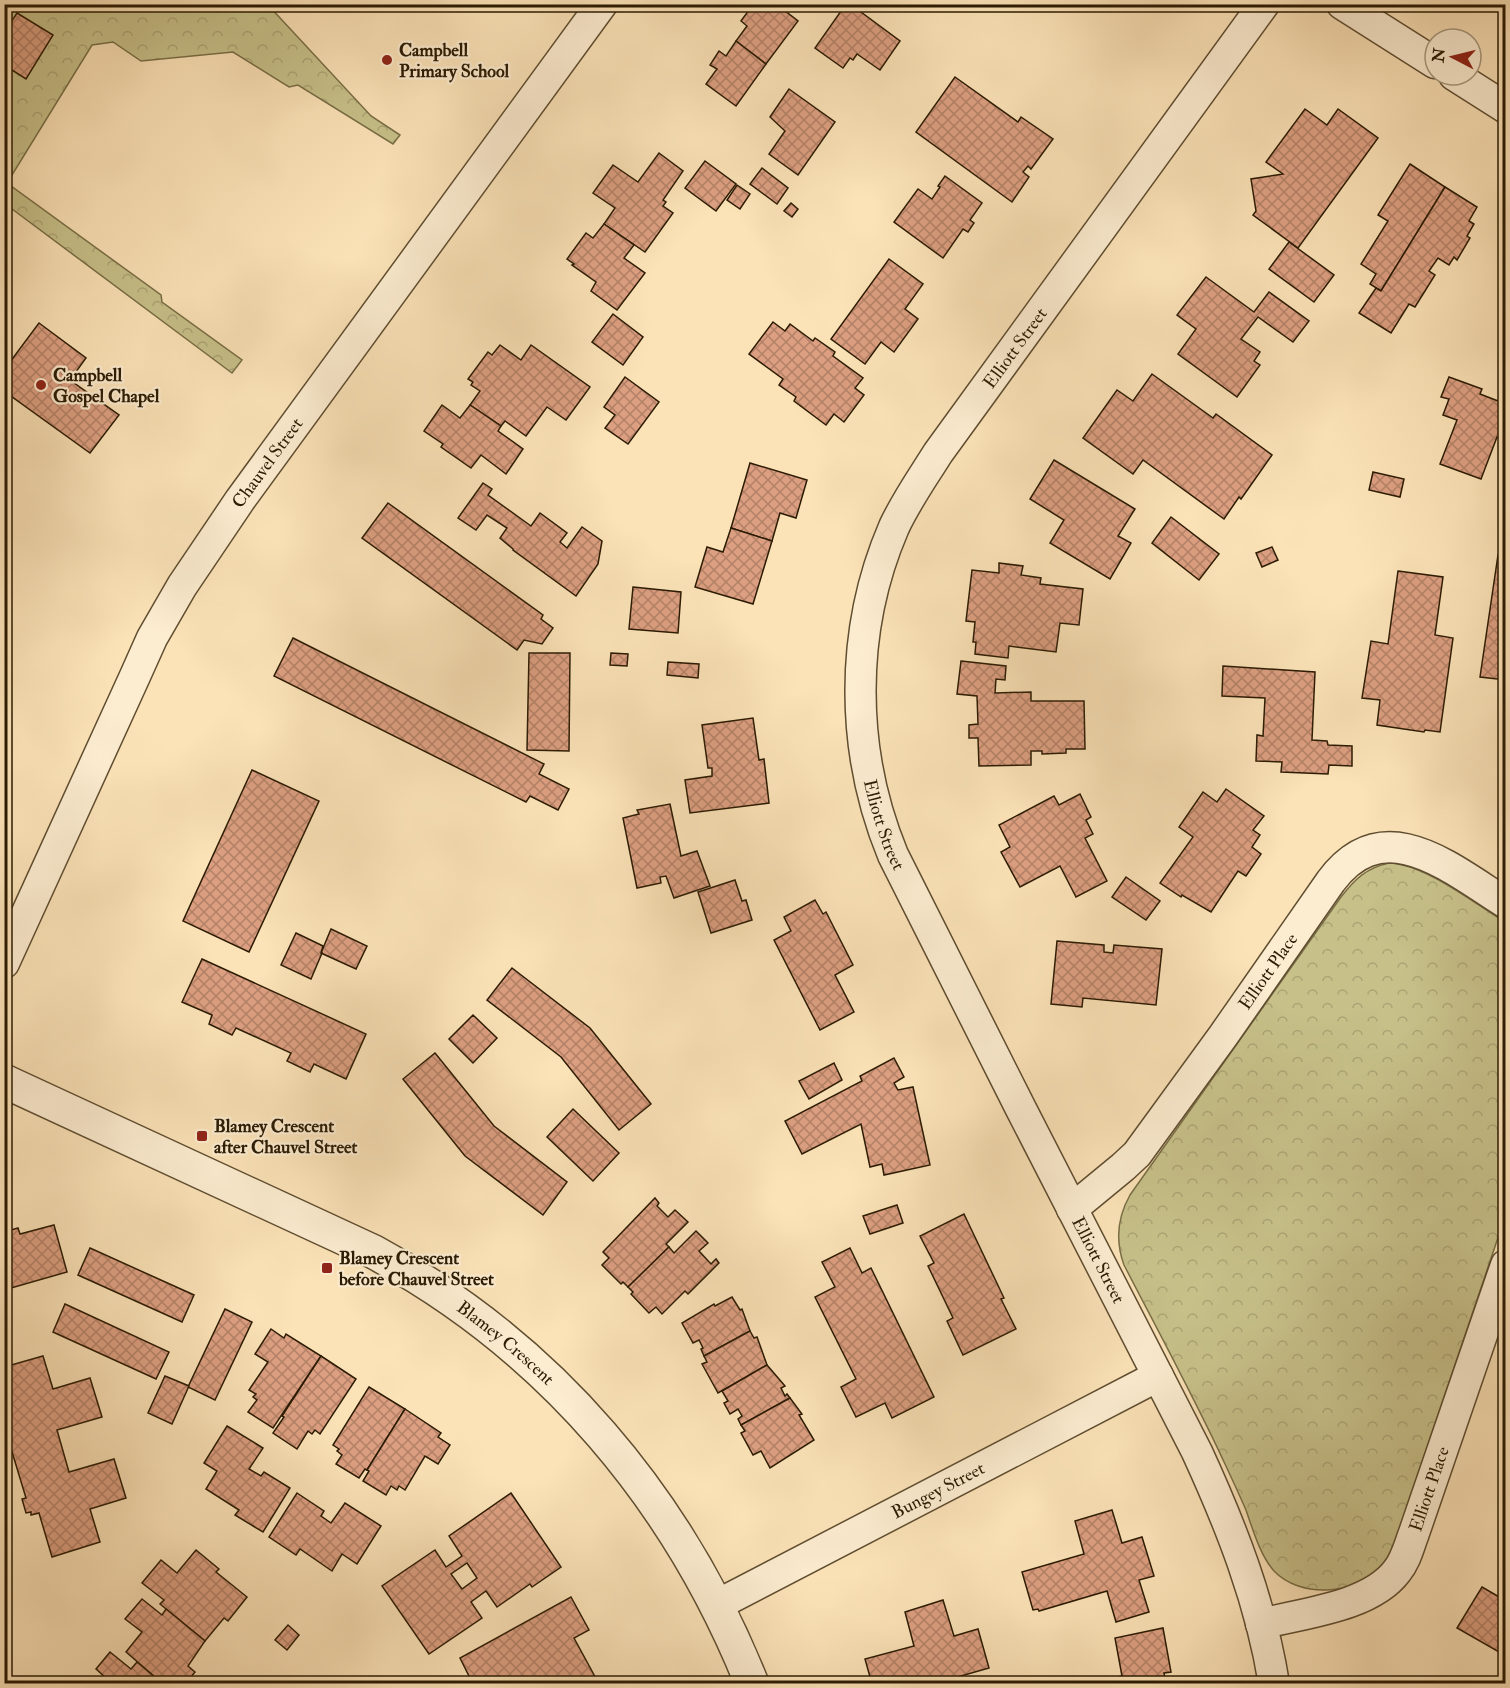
<svg xmlns="http://www.w3.org/2000/svg" width="1510" height="1688" font-family="'IM FELL Double Pica',serif">
<style>
.park{fill:url(#park-crowns);stroke:#796e46;stroke-width:1.5}
.building{fill:url(#building-cross-hatch);stroke:#2b1b03;stroke-width:1.5;fill-rule:evenodd}
.lines{fill:none;stroke-linecap:round;stroke-linejoin:round}
.minor-casing{stroke:#5f4d30;stroke-width:33}
.tertiary-casing{stroke:#5f4d30;stroke-width:36}
.minor{stroke:#fcecd0;stroke-width:30}
.tertiary{stroke:#fcecd0;stroke-width:33}
.poi-dot{fill:#8f2418;stroke:#fcecd0;stroke-width:2}
.labels{text-anchor:middle;stroke-width:4.5;stroke-linejoin:round;paint-order:stroke}
.poi-label{font-size:18px;font-weight:bold;fill:#2b1b03;stroke:#fcecd0;text-anchor:start}
.street-label{font-size:18px;fill:#2b1b03;stroke:#fcecd0}
</style>
<defs>
<pattern id="park-crowns" width="20" height="18" patternUnits="userSpaceOnUse" patternTransform="scale(1.5)"><rect width="20" height="18" fill="#c7c089"/><path d="M2 6a3 3 0 1 1 6 0M12 15a3 3 0 1 1 6 0" fill="none" stroke="#aba475"/></pattern>
<pattern id="building-cross-hatch" width="8" height="8" patternUnits="userSpaceOnUse" patternTransform="scale(1.5)"><rect width="8" height="8" fill="#dc9f81"/><path d="M0 0l8 8M0 8l8-8" fill="none" stroke="#b38167"/></pattern>
</defs>
<rect width="100%" height="100%" fill="#fbe2b7"/>
<filter id="stains"><feTurbulence type="fractalNoise" baseFrequency=".00333" numOctaves="4"/><feColorMatrix values="0 0 0 0 .2 0 0 0 0 .09 0 0 0 0 .02 0 0 0 .5 -.17"/></filter>
<radialGradient id="worn" r=".72"><stop offset=".6" stop-color="#630" stop-opacity="0"/><stop offset="1" stop-color="#630" stop-opacity=".3"/></radialGradient>
<!-- park -->
<g class="park">
<path d="M 4,5 L 268,5 L 371,116 L 400,135 L 393,144 L 298,85 L 289,87 L 233,52 L 141,61 L 113,42 L 92,45 L 7,183 L 161,295 L 162,302 L 242,360 L 232,373 L 8,206 L 5,207 Z"/>
<path d="M 1389,863 C 1425,864 1474,903 1505,922 L 1505,1217 L 1396,1539 C 1392,1550 1387,1562 1378,1570 C 1352,1595 1300,1598 1274,1571 C 1260,1555 1253,1530 1246,1510 C 1239,1494 1232,1479 1225,1464 C 1194,1397 1158,1331 1124,1265 C 1115,1240 1117,1218 1130,1195 L 1341,897 C 1355,879 1366,868 1389,863 Z"/>
</g>
<!-- building -->
<g class="building">
<path d="M 764,4 L 776,4 L 798,21 L 766,64 L 736,41 L 747,26 L 741,21 L 752,6 L 759,11 Z"/>
<path d="M 846,4 L 850,4 L 900,41 L 880,70 L 857,54 L 853,60 L 850,58 L 843,68 L 815,48 Z"/>
<path d="M 17,13 L 53,35 L 26,79 L 4,65 L 4,33 Z"/>
<path d="M 736,41 L 766,64 L 736,106 L 706,84 L 717,69 L 710,65 L 719,51 L 726,56 Z"/>
<path d="M 955,77 L 1018,122 L 1021,117 L 1053,139 L 1031,169 L 1028,166 L 1023,172 L 1029,177 L 1012,202 L 916,132 Z"/>
<path d="M 789,89 L 835,122 L 798,175 L 769,154 L 785,131 L 770,117 Z"/>
<path d="M 1305,109 L 1327,125 L 1338,109 L 1378,138 L 1298,248 L 1253,215 L 1256,211 L 1251,179 L 1283,174 L 1266,162 Z"/>
<path d="M 659,153 L 683,171 L 663,200 L 666,202 L 663,206 L 673,213 L 645,252 L 604,224 L 615,208 L 593,193 L 613,165 L 638,182 Z"/>
<path d="M 705,161 L 736,184 L 716,211 L 685,188 Z"/>
<path d="M 1410,164 L 1445,187 L 1381,291 L 1370,284 L 1376,274 L 1361,264 L 1388,221 L 1378,215 Z"/>
<path d="M 762,168 L 788,188 L 777,204 L 750,184 Z"/>
<path d="M 945,176 L 982,203 L 970,220 L 974,223 L 968,232 L 963,229 L 943,258 L 894,222 L 918,189 L 932,199 L 940,187 L 938,186 Z"/>
<path d="M 737,185 L 750,194 L 740,209 L 727,200 Z"/>
<path d="M 1445,187 L 1477,207 L 1469,221 L 1474,224 L 1467,236 L 1470,238 L 1457,260 L 1454,257 L 1449,265 L 1438,258 L 1429,271 L 1435,275 L 1415,307 L 1409,304 L 1391,333 L 1359,313 L 1376,288 L 1381,291 Z"/>
<path d="M 791,203 L 798,209 L 792,217 L 784,211 Z"/>
<path d="M 604,224 L 634,245 L 624,258 L 645,273 L 617,310 L 591,291 L 596,282 L 572,265 L 574,264 L 567,259 L 586,233 L 593,238 Z"/>
<path d="M 1289,242 L 1334,275 L 1314,302 L 1269,269 Z"/>
<path d="M 889,259 L 923,284 L 905,309 L 918,319 L 894,352 L 881,342 L 865,364 L 831,339 Z"/>
<path d="M 1206,277 L 1254,312 L 1269,292 L 1309,321 L 1293,342 L 1258,317 L 1241,339 L 1260,352 L 1254,361 L 1260,365 L 1237,397 L 1178,354 L 1196,329 L 1177,315 Z"/>
<path d="M 613,314 L 643,337 L 623,365 L 592,342 Z"/>
<path d="M 773,322 L 785,331 L 790,324 L 813,341 L 815,338 L 835,352 L 833,356 L 863,378 L 855,388 L 864,395 L 844,422 L 834,414 L 826,425 L 794,401 L 796,397 L 779,385 L 783,379 L 749,354 Z"/>
<path d="M 39,323 L 86,358 L 70,380 L 119,415 L 90,453 L 4,391 L 4,370 Z"/>
<path d="M 500,345 L 521,360 L 531,345 L 590,387 L 566,420 L 547,407 L 526,436 L 505,421 L 501,426 L 470,405 L 480,391 L 471,385 L 473,382 L 468,379 L 488,352 L 492,355 Z"/>
<path d="M 1152,374 L 1213,418 L 1216,414 L 1272,455 L 1241,499 L 1239,497 L 1224,519 L 1143,460 L 1133,474 L 1083,438 L 1117,390 L 1133,401 Z"/>
<path d="M 625,377 L 659,402 L 628,444 L 605,428 L 615,415 L 604,407 Z"/>
<path d="M 1449,377 L 1482,389 L 1480,394 L 1506,404 L 1506,427 L 1501,439 L 1497,437 L 1481,479 L 1440,464 L 1457,420 L 1443,415 L 1449,399 L 1441,397 Z"/>
<path d="M 442,405 L 460,418 L 470,405 L 501,426 L 498,431 L 523,449 L 506,474 L 481,455 L 471,468 L 441,447 L 443,444 L 424,431 Z"/>
<path d="M 1054,460 L 1135,509 L 1118,536 L 1131,543 L 1110,579 L 1050,543 L 1064,520 L 1030,499 Z"/>
<path d="M 750,463 L 807,480 L 796,518 L 780,513 L 772,541 L 731,528 Z"/>
<path d="M 1373,472 L 1404,479 L 1400,497 L 1369,490 Z"/>
<path d="M 483,483 L 492,489 L 488,495 L 531,526 L 540,513 L 567,533 L 560,542 L 567,548 L 582,527 L 602,541 L 598,564 L 576,596 L 513,550 L 513,549 L 500,538 L 507,528 L 487,515 L 476,530 L 458,518 Z"/>
<path d="M 388,503 L 543,615 L 541,619 L 553,628 L 542,644 L 524,640 L 517,650 L 362,538 Z"/>
<path d="M 1171,517 L 1219,554 L 1199,580 L 1152,543 Z"/>
<path d="M 731,528 L 772,541 L 753,604 L 695,587 L 707,547 L 723,552 Z"/>
<path d="M 1272,547 L 1278,560 L 1262,567 L 1256,553 Z"/>
<path d="M 1498,555 L 1506,556 L 1506,680 L 1480,677 Z"/>
<path d="M 999,563 L 1023,566 L 1021,575 L 1041,578 L 1040,584 L 1083,589 L 1079,625 L 1060,623 L 1056,652 L 1009,646 L 1008,658 L 975,654 L 976,642 L 973,642 L 975,622 L 966,621 L 972,570 L 999,573 Z"/>
<path d="M 1398,571 L 1443,577 L 1435,635 L 1453,638 L 1440,732 L 1425,730 L 1424,732 L 1377,725 L 1380,700 L 1362,698 L 1371,641 L 1388,644 Z"/>
<path d="M 633,587 L 681,592 L 678,633 L 629,629 Z"/>
<path d="M 293,638 L 544,764 L 539,774 L 569,789 L 558,810 L 530,796 L 526,802 L 274,676 Z"/>
<path d="M 529,653 L 570,653 L 569,751 L 527,750 Z"/>
<path d="M 611,653 L 628,654 L 627,666 L 610,665 Z"/>
<path d="M 961,661 L 1006,666 L 1005,680 L 996,679 L 995,693 L 1031,692 L 1031,701 L 1084,701 L 1085,749 L 1066,749 L 1066,753 L 1042,754 L 1042,751 L 1031,751 L 1031,765 L 979,766 L 978,738 L 969,738 L 969,725 L 978,724 L 977,696 L 957,694 Z"/>
<path d="M 668,662 L 699,664 L 698,678 L 667,675 Z"/>
<path d="M 1223,666 L 1315,672 L 1312,740 L 1327,741 L 1328,745 L 1352,746 L 1352,766 L 1329,765 L 1328,774 L 1281,772 L 1282,762 L 1256,761 L 1257,735 L 1263,736 L 1265,698 L 1222,696 Z"/>
<path d="M 753,718 L 759,760 L 764,759 L 769,803 L 690,813 L 685,780 L 712,776 L 712,768 L 708,768 L 702,725 Z"/>
<path d="M 252,770 L 319,801 L 249,952 L 183,921 Z"/>
<path d="M 1226,789 L 1264,816 L 1253,830 L 1260,835 L 1252,847 L 1261,854 L 1246,876 L 1238,871 L 1211,912 L 1182,895 L 1181,897 L 1160,883 L 1193,837 L 1179,827 L 1203,792 L 1217,802 Z"/>
<path d="M 1080,794 L 1091,817 L 1086,820 L 1093,834 L 1085,838 L 1107,881 L 1076,897 L 1060,866 L 1020,887 L 1001,852 L 1010,847 L 999,825 L 1054,796 L 1059,805 Z"/>
<path d="M 670,804 L 681,856 L 697,851 L 710,886 L 674,898 L 666,876 L 660,877 L 661,883 L 637,888 L 623,818 L 639,814 L 637,810 Z"/>
<path d="M 1126,877 L 1160,901 L 1146,920 L 1112,897 Z"/>
<path d="M 735,880 L 742,901 L 746,900 L 752,920 L 711,933 L 698,892 Z"/>
<path d="M 815,900 L 823,914 L 826,912 L 853,965 L 835,975 L 854,1012 L 820,1030 L 774,940 L 791,931 L 784,917 Z"/>
<path d="M 331,929 L 367,946 L 356,969 L 321,953 Z"/>
<path d="M 296,933 L 323,946 L 321,953 L 322,953 L 311,979 L 281,965 Z"/>
<path d="M 1057,941 L 1104,945 L 1104,952 L 1113,953 L 1114,945 L 1162,949 L 1156,1005 L 1083,998 L 1082,1007 L 1051,1004 Z"/>
<path d="M 202,959 L 366,1034 L 346,1079 L 314,1064 L 310,1072 L 287,1061 L 291,1053 L 236,1028 L 232,1035 L 209,1024 L 212,1015 L 182,1002 Z"/>
<path d="M 512,968 L 590,1028 L 651,1104 L 619,1130 L 561,1057 L 487,1000 Z"/>
<path d="M 473,1015 L 497,1038 L 473,1063 L 449,1039 Z"/>
<path d="M 435,1053 L 494,1126 L 567,1182 L 543,1215 L 465,1156 L 403,1079 Z"/>
<path d="M 894,1058 L 904,1077 L 894,1083 L 898,1090 L 913,1087 L 930,1165 L 884,1175 L 882,1164 L 870,1167 L 861,1124 L 802,1154 L 785,1121 L 862,1081 L 860,1076 Z"/>
<path d="M 834,1063 L 842,1080 L 809,1099 L 799,1081 Z"/>
<path d="M 573,1109 L 619,1153 L 593,1181 L 547,1137 Z"/>
<path d="M 655,1198 L 659,1203 L 657,1206 L 668,1217 L 675,1210 L 688,1222 L 666,1244 L 669,1247 L 628,1287 L 623,1282 L 621,1284 L 602,1265 L 609,1258 L 603,1252 Z"/>
<path d="M 897,1205 L 903,1223 L 870,1234 L 863,1216 Z"/>
<path d="M 964,1214 L 1004,1298 L 1001,1299 L 1016,1329 L 963,1355 L 947,1321 L 953,1318 L 928,1266 L 934,1263 L 920,1236 Z"/>
<path d="M 54,1225 L 67,1272 L 4,1290 L 4,1232 L 18,1228 L 20,1234 Z"/>
<path d="M 696,1231 L 708,1243 L 699,1251 L 711,1264 L 716,1259 L 719,1263 L 688,1294 L 685,1291 L 662,1314 L 656,1307 L 649,1313 L 631,1294 L 633,1292 L 628,1287 L 669,1247 L 674,1253 Z"/>
<path d="M 90,1248 L 194,1295 L 182,1322 L 78,1275 Z"/>
<path d="M 850,1248 L 862,1273 L 871,1268 L 934,1397 L 892,1418 L 885,1403 L 856,1417 L 841,1387 L 856,1379 L 815,1297 L 835,1287 L 822,1262 Z"/>
<path d="M 732,1297 L 740,1310 L 742,1309 L 750,1331 L 704,1356 L 701,1349 L 703,1348 L 699,1340 L 693,1343 L 682,1323 L 714,1304 L 715,1306 Z"/>
<path d="M 65,1304 L 169,1352 L 156,1379 L 53,1332 Z"/>
<path d="M 225,1309 L 252,1322 L 215,1400 L 188,1387 Z"/>
<path d="M 271,1329 L 284,1338 L 286,1334 L 321,1356 L 273,1428 L 248,1412 L 257,1400 L 253,1397 L 256,1394 L 249,1390 L 268,1362 L 255,1354 Z"/>
<path d="M 750,1331 L 754,1338 L 757,1337 L 767,1365 L 718,1393 L 702,1364 L 707,1362 L 704,1356 Z"/>
<path d="M 43,1356 L 53,1389 L 90,1378 L 102,1417 L 57,1430 L 69,1472 L 114,1459 L 126,1498 L 90,1509 L 100,1542 L 52,1557 L 39,1513 L 31,1515 L 31,1512 L 26,1513 L 22,1499 L 26,1498 L 6,1432 L 4,1432 L 4,1414 L 10,1412 L 4,1394 L 4,1367 Z"/>
<path d="M 321,1356 L 356,1379 L 320,1434 L 315,1430 L 312,1434 L 308,1431 L 297,1449 L 273,1433 L 284,1417 L 282,1416 Z"/>
<path d="M 767,1365 L 785,1386 L 781,1388 L 785,1396 L 787,1394 L 790,1398 L 741,1425 L 738,1419 L 742,1416 L 738,1409 L 730,1414 L 724,1403 L 728,1401 L 722,1391 Z"/>
<path d="M 165,1376 L 189,1386 L 172,1424 L 148,1413 Z"/>
<path d="M 369,1387 L 405,1409 L 367,1470 L 365,1469 L 359,1478 L 336,1464 L 342,1455 L 337,1451 L 339,1449 L 333,1445 Z"/>
<path d="M 790,1398 L 802,1414 L 799,1415 L 814,1440 L 770,1468 L 761,1451 L 753,1455 L 741,1433 L 745,1431 L 741,1425 Z"/>
<path d="M 405,1409 L 441,1433 L 438,1437 L 450,1445 L 438,1464 L 425,1456 L 405,1490 L 399,1486 L 397,1490 L 391,1486 L 386,1495 L 363,1481 L 369,1471 L 367,1470 Z"/>
<path d="M 227,1426 L 263,1448 L 249,1469 L 261,1476 L 264,1472 L 290,1488 L 263,1532 L 235,1515 L 239,1510 L 206,1489 L 217,1471 L 204,1463 Z"/>
<path d="M 297,1493 L 324,1511 L 321,1516 L 331,1523 L 345,1503 L 381,1526 L 357,1564 L 342,1554 L 332,1571 L 300,1549 L 296,1555 L 269,1537 Z"/>
<path d="M 511,1493 L 561,1567 L 532,1587 L 530,1584 L 497,1607 L 486,1591 L 471,1602 L 482,1618 L 429,1654 L 382,1586 L 435,1550 L 446,1567 L 462,1556 L 449,1536 ZM 467,1563 L 477,1578 L 462,1589 L 451,1574 Z"/>
<path d="M 1112,1510 L 1122,1543 L 1142,1537 L 1154,1576 L 1139,1580 L 1149,1612 L 1116,1622 L 1107,1591 L 1039,1611 L 1038,1609 L 1033,1610 L 1022,1572 L 1084,1554 L 1075,1521 Z"/>
<path d="M 196,1550 L 219,1569 L 216,1572 L 247,1597 L 228,1621 L 224,1618 L 205,1641 L 160,1604 L 164,1600 L 142,1583 L 161,1560 L 177,1573 Z"/>
<path d="M 1482,1587 L 1506,1601 L 1506,1656 L 1457,1628 Z"/>
<path d="M 571,1597 L 589,1630 L 574,1638 L 599,1684 L 473,1684 L 460,1658 Z"/>
<path d="M 142,1599 L 162,1615 L 166,1609 L 205,1641 L 188,1666 L 195,1672 L 185,1684 L 163,1684 L 126,1652 L 142,1632 L 125,1619 Z"/>
<path d="M 943,1600 L 954,1636 L 978,1629 L 989,1668 L 933,1684 L 872,1684 L 865,1659 L 914,1646 L 905,1612 Z"/>
<path d="M 288,1625 L 299,1635 L 287,1650 L 275,1640 Z"/>
<path d="M 1163,1628 L 1171,1672 L 1164,1673 L 1166,1684 L 1117,1684 L 1116,1677 L 1122,1676 L 1115,1638 Z"/>
<path d="M 110,1652 L 131,1669 L 137,1662 L 163,1684 L 105,1684 L 108,1680 L 96,1669 Z"/>
<path d="M 1506,1658 L 1506,1684 L 1501,1684 L 1501,1661 Z"/>
</g>
<g class="lines">
<defs>
<g id="minor">
<path id="s1" d="M 1264,4 L 938,453 C 923,477 906,501 894,527 C 849,631 850,751 893,855 L 1021,1109 L 1197,1452 C 1231,1526 1261,1602 1274,1684"/>
<path d="M 1342,4 L 1435,63"/>
<path d="M 1454,75 L 1506,108"/>
<path id="s2" d="M 4,963 L 135,676 L 152,638 L 182,586 L 240,500 L 602,4"/>
<path id="s3" d="M 1072,1209 L 1123,1167 L 1137,1154 L 1223,1036 L 1331,881 C 1384,810 1450,868 1506,903"/>
<path id="s4" d="M 717,1605 L 1158,1376"/>
<path id="s5" d="M 1261,1624 C 1303,1613 1370,1607 1397,1571 C 1406,1560 1409,1546 1414,1533 L 1506,1265"/>
</g>
<g id="tertiary">
<path id="s6" d="M 4,1081 L 374,1252 C 550,1347 678,1499 752,1684"/>
</g>
</defs>
<!-- minor casing -->
<use href="#minor" class="minor-casing"/>
<!-- tertiary casing -->
<use href="#tertiary" class="tertiary-casing"/>
<!-- minor -->
<use href="#minor" class="minor"/>
<!-- tertiary -->
<use href="#tertiary" class="tertiary"/>
</g>
<!-- markers -->
<g class="poi-dot">
<circle cx="387" cy="60" r="6"/>
<circle cx="41" cy="385" r="6"/>
<rect x="196" y="1130" width="12" height="12" rx="3"/>
<rect x="321" y="1262" width="12" height="12" rx="3"/>
</g>
<g class="labels">
<!-- poi labels -->
<g class="poi-label">
<text x="399" y="56">Campbell<tspan x="399" dy="21">Primary School</tspan></text>
<text x="53" y="381">Campbell<tspan x="53" dy="21">Gospel Chapel</tspan></text>
<text x="214" y="1132">Blamey Crescent<tspan x="214" dy="21">after Chauvel Street</tspan></text>
<text x="339" y="1264">Blamey Crescent<tspan x="339" dy="21">before Chauvel Street</tspan></text>
</g>
<!-- street labels -->
<g class="street-label">
<text transform="translate(1015 348) rotate(-54)" y="6">Elliott Street</text>
<text dy="6" stroke="none"><textPath href="#s2" startOffset="567">Chauvel Street</textPath></text>
<text dy="6" stroke="none"><textPath href="#s1" startOffset="946">Elliott Street</textPath></text>
<text dy="6" stroke="none"><textPath href="#s3" startOffset="310">Elliott Place</textPath></text>
<text dy="6" stroke="none"><textPath href="#s1" startOffset="1432">Elliott Street</textPath></text>
<text dy="6" stroke="none"><textPath href="#s6" startOffset="568">Blamey Crescent</textPath></text>
<text dy="6" stroke="none"><textPath href="#s5" startOffset="237">Elliott Place</textPath></text>
<text dy="6" stroke="none"><textPath href="#s4" startOffset="249">Bungey Street</textPath></text>
</g>
</g>
<!-- margin -->
<rect width="1510" height="1688" fill="none" stroke="#fbe2b7" stroke-width="24"/>
<rect x="6" y="6" width="1498" height="1676" fill="none" stroke="#2b1b03" stroke-width="3"/>
<rect x="12" y="12" width="1486" height="1664" fill="none" stroke="#2b1b03" stroke-width="1.5"/>
<!-- north arrow -->
<g transform="translate(1453 57) rotate(277)"><circle r="28" fill="#fcecd0" stroke="#a8987e" stroke-width="1.5"/>
<path d="M0-4.5L10 22L0 15L-10 22Z" fill="#8f2418"/>
<text y="-9" font-size="16" font-weight="bold" text-anchor="middle" fill="#2b1b03">N</text>
</g>
<rect width="100%" height="100%" filter="url(#stains)"/>
<rect width="100%" height="100%" fill="url(#worn)"/>
</svg>
